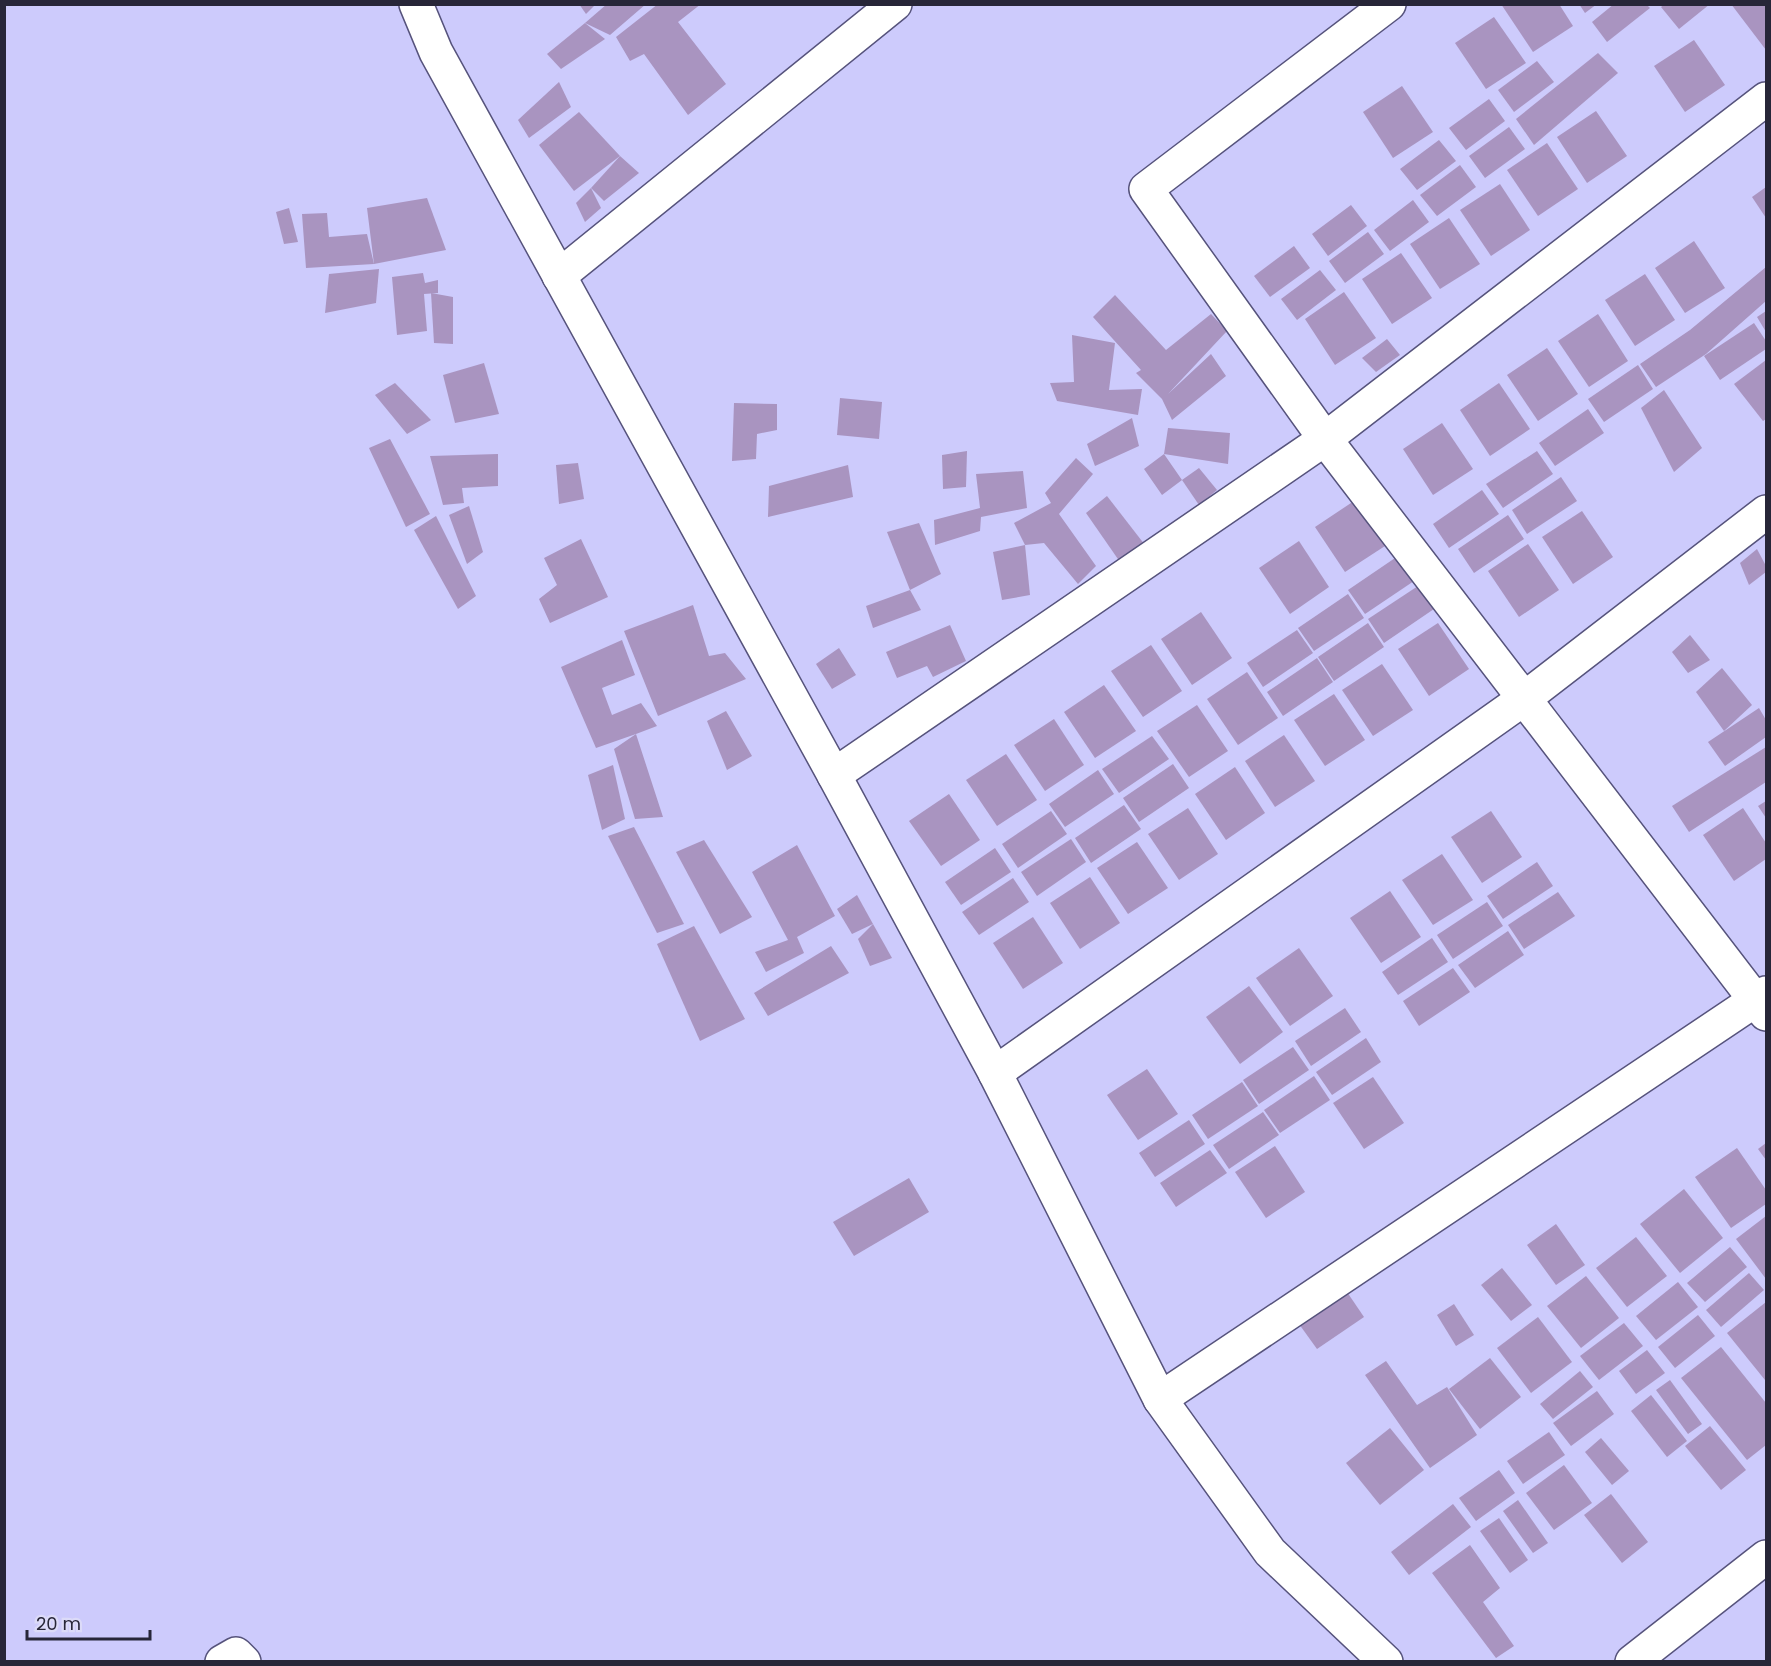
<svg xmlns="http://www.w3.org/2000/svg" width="1771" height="1666" font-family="Poppins,sans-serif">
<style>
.building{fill:#a994c0}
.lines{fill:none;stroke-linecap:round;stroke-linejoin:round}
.street-casing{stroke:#56537c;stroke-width:36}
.secondary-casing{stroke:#56537c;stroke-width:36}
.street{stroke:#fff;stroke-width:33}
.secondary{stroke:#fff;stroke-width:33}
</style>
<rect width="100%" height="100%" fill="#cdcbfc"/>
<!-- building -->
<g class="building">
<path d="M 579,4 L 596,4 L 586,14 Z"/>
<path d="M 607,4 L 646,4 L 610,35 L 585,23 Z"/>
<path d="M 658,4 L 701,4 L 678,22 L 726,84 L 688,115 L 644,54 L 630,61 L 616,37 Z"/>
<path d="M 1501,4 L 1559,4 L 1573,26 L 1533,52 Z"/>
<path d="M 1579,4 L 1597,4 L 1585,13 Z"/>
<path d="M 1614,4 L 1646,4 L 1650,8 L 1607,42 L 1592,22 Z"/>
<path d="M 1665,4 L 1710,4 L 1679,29 L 1661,7 Z"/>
<path d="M 1731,4 L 1766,4 L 1766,50 Z"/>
<path d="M 1494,17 L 1526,63 L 1486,89 L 1455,43 Z"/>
<path d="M 585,23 L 605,39 L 561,69 L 547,54 Z"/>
<path d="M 1694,40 L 1725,85 L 1685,112 L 1654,66 Z"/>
<path d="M 1598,53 L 1618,73 L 1534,145 L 1516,119 Z"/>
<path d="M 1537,61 L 1554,82 L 1514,112 L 1498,90 Z"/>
<path d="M 559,82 L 571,107 L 529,138 L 518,120 Z"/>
<path d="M 1402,86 L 1433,132 L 1393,158 L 1363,112 Z"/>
<path d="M 1489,99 L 1505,121 L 1466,150 L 1449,128 Z"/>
<path d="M 1596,111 L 1627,156 L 1587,183 L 1557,137 Z"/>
<path d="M 579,112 L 620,156 L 574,191 L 539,145 Z"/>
<path d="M 1509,127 L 1525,149 L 1485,178 L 1469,156 Z"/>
<path d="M 1439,140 L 1456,161 L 1417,190 L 1400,169 Z"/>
<path d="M 1547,143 L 1578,189 L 1538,216 L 1507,170 Z"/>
<path d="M 620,156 L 639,173 L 604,201 L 591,188 Z"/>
<path d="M 1460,165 L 1476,187 L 1437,216 L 1420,195 Z"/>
<path d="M 1500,184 L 1530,230 L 1491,256 L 1460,210 Z"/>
<path d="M 1766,187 L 1766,218 L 1752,197 Z"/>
<path d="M 591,188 L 601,208 L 585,222 L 576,203 Z"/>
<path d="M 427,198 L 446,250 L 374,264 L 367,208 Z"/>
<path d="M 1413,200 L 1429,222 L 1390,251 L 1374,230 Z"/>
<path d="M 1351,205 L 1367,226 L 1328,256 L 1312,234 Z"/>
<path d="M 289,208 L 298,242 L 284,244 L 276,212 Z"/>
<path d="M 327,213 L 329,237 L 367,234 L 374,264 L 306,268 L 302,214 Z"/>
<path d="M 1449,218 L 1480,264 L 1440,289 L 1410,244 Z"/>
<path d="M 1368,232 L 1384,254 L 1345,283 L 1329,261 Z"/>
<path d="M 1694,241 L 1725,288 L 1685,313 L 1655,268 Z"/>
<path d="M 1294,246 L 1310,268 L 1270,297 L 1254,276 Z"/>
<path d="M 1401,253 L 1432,298 L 1392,324 L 1362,279 Z"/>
<path d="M 1766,267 L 1766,301 L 1706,354 L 1656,387 L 1640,364 L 1690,330 Z"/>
<path d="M 379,269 L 376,303 L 325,313 L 329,274 Z"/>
<path d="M 1320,270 L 1336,290 L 1297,320 L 1281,299 Z"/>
<path d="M 423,273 L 425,283 L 438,280 L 438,293 L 424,294 L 427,331 L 397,335 L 392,277 Z"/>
<path d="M 1645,274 L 1675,320 L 1635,346 L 1605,300 Z"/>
<path d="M 1344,292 L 1376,338 L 1335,365 L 1305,319 Z"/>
<path d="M 431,293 L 453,297 L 453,344 L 434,343 Z"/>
<path d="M 1115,295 L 1166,350 L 1211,314 L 1227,331 L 1168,394 L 1211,354 L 1226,376 L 1172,420 L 1162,399 L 1136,373 L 1141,370 L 1093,317 Z"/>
<path d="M 1766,311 L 1766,332 L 1757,317 Z"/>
<path d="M 1598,314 L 1628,361 L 1589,387 L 1558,341 Z"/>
<path d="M 1754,323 L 1766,341 L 1766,349 L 1720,380 L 1704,356 Z"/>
<path d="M 1072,335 L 1115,343 L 1109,390 L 1142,389 L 1138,415 L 1057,401 L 1050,383 L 1074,382 Z"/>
<path d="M 1387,339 L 1400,355 L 1376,372 L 1362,358 Z"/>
<path d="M 1547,348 L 1578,394 L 1538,421 L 1507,375 Z"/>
<path d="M 1766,360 L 1766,419 L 1763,421 L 1734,384 Z"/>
<path d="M 484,363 L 499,414 L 455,423 L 443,375 Z"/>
<path d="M 1638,365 L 1653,389 L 1604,422 L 1588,399 Z"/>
<path d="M 395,383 L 431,420 L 407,434 L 375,395 Z"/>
<path d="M 1499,383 L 1530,429 L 1490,456 L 1460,410 Z"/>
<path d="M 1664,390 L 1702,448 L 1674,472 L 1641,408 Z"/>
<path d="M 840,398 L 882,402 L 879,439 L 837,435 Z"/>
<path d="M 734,403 L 777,404 L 777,430 L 757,434 L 756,459 L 732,461 Z"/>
<path d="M 1588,409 L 1604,433 L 1555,466 L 1539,443 Z"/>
<path d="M 1132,418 L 1139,446 L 1095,466 L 1087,444 Z"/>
<path d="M 1442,423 L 1473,469 L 1433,495 L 1403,449 Z"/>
<path d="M 1168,428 L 1230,433 L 1228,464 L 1164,454 L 1182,480 L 1162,495 L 1144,469 L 1164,454 Z"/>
<path d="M 390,439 L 430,514 L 406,527 L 369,448 Z"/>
<path d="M 967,451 L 966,487 L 943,489 L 942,455 Z"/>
<path d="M 1537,451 L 1553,474 L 1503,508 L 1486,484 Z"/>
<path d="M 498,454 L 498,486 L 462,488 L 464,503 L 443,505 L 430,456 Z"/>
<path d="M 1076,458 L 1093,474 L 1059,514 L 1096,566 L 1078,584 L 1044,543 L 1025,545 L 1014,523 L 1051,503 L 1045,493 Z"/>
<path d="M 578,463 L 584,499 L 559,504 L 556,465 Z"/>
<path d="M 848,465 L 853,497 L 768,517 L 769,486 Z"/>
<path d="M 1199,468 L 1217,490 L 1199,505 L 1182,480 Z"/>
<path d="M 1023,471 L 1027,508 L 981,517 L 980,531 L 935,545 L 934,520 L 980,508 L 976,474 Z"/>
<path d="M 1561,477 L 1577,501 L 1527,534 L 1512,510 Z"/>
<path d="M 1482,490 L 1499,514 L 1449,548 L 1433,524 Z"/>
<path d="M 1107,496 L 1145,545 L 1120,562 L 1086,513 Z"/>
<path d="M 1354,501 L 1385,546 L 1345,572 L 1315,527 Z"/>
<path d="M 469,506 L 483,552 L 467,564 L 449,515 Z"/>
<path d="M 1582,511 L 1613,557 L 1573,584 L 1542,537 Z"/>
<path d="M 1508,515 L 1524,539 L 1474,573 L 1458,549 Z"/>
<path d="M 436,516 L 476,596 L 458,609 L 414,530 Z"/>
<path d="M 919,523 L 941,574 L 910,590 L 887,532 Z"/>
<path d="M 581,539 L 608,597 L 550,623 L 539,599 L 557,585 L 544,558 Z"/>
<path d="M 1299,541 L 1329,587 L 1290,614 L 1259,568 Z"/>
<path d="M 1528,544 L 1559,590 L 1519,617 L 1488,571 Z"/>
<path d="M 1025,545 L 1030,595 L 1002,600 L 993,552 Z"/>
<path d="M 1757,549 L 1766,566 L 1766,572 L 1749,585 L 1740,563 Z"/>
<path d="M 1398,556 L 1414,581 L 1365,614 L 1348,590 Z"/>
<path d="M 1418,586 L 1434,609 L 1384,643 L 1368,619 Z"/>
<path d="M 910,590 L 921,610 L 873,628 L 866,606 Z"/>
<path d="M 1348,594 L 1364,618 L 1314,651 L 1298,628 Z"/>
<path d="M 693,605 L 709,656 L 725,653 L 746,679 L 658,716 L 624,631 Z"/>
<path d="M 1201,612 L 1232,658 L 1192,685 L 1161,639 Z"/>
<path d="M 1368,623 L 1384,647 L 1334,681 L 1318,657 Z"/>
<path d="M 1438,623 L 1469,669 L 1429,696 L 1398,649 Z"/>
<path d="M 950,625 L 966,661 L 933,677 L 927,666 L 897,678 L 886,652 Z"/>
<path d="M 1297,630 L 1313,653 L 1263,687 L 1247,663 Z"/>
<path d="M 1690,635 L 1710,660 L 1688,673 L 1672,652 Z"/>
<path d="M 622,640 L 635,675 L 602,688 L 612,715 L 641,703 L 657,726 L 636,734 L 663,817 L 635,819 L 614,749 L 636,734 L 596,748 L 561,667 Z"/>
<path d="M 1151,645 L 1182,691 L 1143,717 L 1111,671 Z"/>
<path d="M 839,648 L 856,675 L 832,689 L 816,664 Z"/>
<path d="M 1317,658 L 1333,682 L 1283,716 L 1267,692 Z"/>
<path d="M 1382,664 L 1413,710 L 1373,736 L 1342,690 Z"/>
<path d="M 1722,668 L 1752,705 L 1724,731 L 1696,692 Z"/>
<path d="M 1247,672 L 1278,718 L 1238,745 L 1207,699 Z"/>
<path d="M 1104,685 L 1136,731 L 1095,758 L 1064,712 Z"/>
<path d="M 1334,694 L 1365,740 L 1325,766 L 1294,720 Z"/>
<path d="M 1197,705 L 1228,751 L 1189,777 L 1157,731 Z"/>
<path d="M 1759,708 L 1766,720 L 1766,737 L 1725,766 L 1708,742 Z"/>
<path d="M 726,711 L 752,756 L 727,770 L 707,721 Z"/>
<path d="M 1054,719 L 1084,765 L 1045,791 L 1014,745 Z"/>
<path d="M 1284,735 L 1315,781 L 1275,807 L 1245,761 Z"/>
<path d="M 1152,736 L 1169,759 L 1119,793 L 1102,769 Z"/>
<path d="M 1766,747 L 1766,782 L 1689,832 L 1672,806 Z"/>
<path d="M 1006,754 L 1037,800 L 997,826 L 966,780 Z"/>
<path d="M 1173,764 L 1189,788 L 1139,822 L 1123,798 Z"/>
<path d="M 613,765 L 625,819 L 602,830 L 588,775 Z"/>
<path d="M 1235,767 L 1265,813 L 1226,840 L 1195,794 Z"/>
<path d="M 1098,770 L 1114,794 L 1065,827 L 1049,804 Z"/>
<path d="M 949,794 L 980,840 L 941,866 L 909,821 Z"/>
<path d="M 1766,801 L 1766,818 L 1758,806 Z"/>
<path d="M 1124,805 L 1141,829 L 1091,863 L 1075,838 Z"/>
<path d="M 1188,808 L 1218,854 L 1179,880 L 1148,834 Z"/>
<path d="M 1743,808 L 1766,843 L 1766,859 L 1734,881 L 1703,835 Z"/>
<path d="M 1051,811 L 1067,834 L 1018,868 L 1002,844 Z"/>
<path d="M 1491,811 L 1522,857 L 1482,883 L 1451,837 Z"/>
<path d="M 634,827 L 684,924 L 657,933 L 608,836 Z"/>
<path d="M 1071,839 L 1086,862 L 1037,896 L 1021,872 Z"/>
<path d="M 704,840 L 752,917 L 720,934 L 676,852 Z"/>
<path d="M 1137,842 L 1168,888 L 1128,914 L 1097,868 Z"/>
<path d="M 797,845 L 835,916 L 797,937 L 804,953 L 766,972 L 755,952 L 788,940 L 752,872 Z"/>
<path d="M 995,848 L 1011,872 L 961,905 L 945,882 Z"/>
<path d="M 1442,854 L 1473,900 L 1433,925 L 1402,880 Z"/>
<path d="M 1537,862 L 1553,886 L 1503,919 L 1487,896 Z"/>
<path d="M 1090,877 L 1120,923 L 1080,949 L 1050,903 Z"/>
<path d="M 1013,878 L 1029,902 L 979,935 L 962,912 Z"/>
<path d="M 1390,891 L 1421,937 L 1381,963 L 1350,918 Z"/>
<path d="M 1558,892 L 1575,916 L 1524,949 L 1508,925 Z"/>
<path d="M 857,895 L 873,924 L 852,934 L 837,909 Z"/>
<path d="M 1487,902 L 1503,926 L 1453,959 L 1437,935 Z"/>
<path d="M 1033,917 L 1063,963 L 1023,989 L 993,943 Z"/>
<path d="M 873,924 L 892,958 L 870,966 L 858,939 Z"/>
<path d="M 694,926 L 745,1019 L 700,1041 L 657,944 Z"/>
<path d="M 1508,931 L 1524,955 L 1475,988 L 1458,965 Z"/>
<path d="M 1432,938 L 1448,962 L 1398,995 L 1382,972 Z"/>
<path d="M 831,946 L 849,973 L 768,1016 L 754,993 Z"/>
<path d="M 1299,948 L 1333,996 L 1290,1026 L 1256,978 Z"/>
<path d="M 1453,968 L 1470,992 L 1419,1026 L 1403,1001 Z"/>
<path d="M 1249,986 L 1283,1032 L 1240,1064 L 1206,1017 Z"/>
<path d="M 1345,1008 L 1361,1032 L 1311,1066 L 1295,1041 Z"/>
<path d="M 1366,1038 L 1381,1062 L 1332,1095 L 1316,1072 Z"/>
<path d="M 1293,1047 L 1309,1070 L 1259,1104 L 1243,1080 Z"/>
<path d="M 1147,1069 L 1178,1114 L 1138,1140 L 1107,1095 Z"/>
<path d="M 1314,1076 L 1330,1100 L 1280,1133 L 1264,1110 Z"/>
<path d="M 1373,1077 L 1404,1123 L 1364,1149 L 1333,1103 Z"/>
<path d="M 1242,1082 L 1258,1106 L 1208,1139 L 1192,1115 Z"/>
<path d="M 1263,1112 L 1279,1135 L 1229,1169 L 1213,1145 Z"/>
<path d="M 1189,1120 L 1205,1144 L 1155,1177 L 1139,1153 Z"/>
<path d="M 1766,1143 L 1766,1160 L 1758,1149 Z"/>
<path d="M 1275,1146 L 1305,1192 L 1266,1218 L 1235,1172 Z"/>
<path d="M 1737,1148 L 1766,1190 L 1766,1204 L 1731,1228 L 1695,1177 Z"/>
<path d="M 1210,1150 L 1227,1173 L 1176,1207 L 1160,1183 Z"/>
<path d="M 909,1178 L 929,1212 L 854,1256 L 833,1222 Z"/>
<path d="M 1684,1189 L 1723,1238 L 1680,1273 L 1640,1224 Z"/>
<path d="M 1766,1216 L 1766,1279 L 1736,1239 Z"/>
<path d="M 1556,1224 L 1585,1265 L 1556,1285 L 1527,1245 Z"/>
<path d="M 1636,1237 L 1667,1276 L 1627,1307 L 1596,1268 Z"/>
<path d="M 1730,1247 L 1747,1267 L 1705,1302 L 1687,1283 Z"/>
<path d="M 1502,1268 L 1532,1305 L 1511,1321 L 1481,1285 Z"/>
<path d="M 1749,1273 L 1764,1290 L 1721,1327 L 1706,1310 Z"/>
<path d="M 1586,1276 L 1619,1318 L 1581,1348 L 1547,1306 Z"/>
<path d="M 1678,1282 L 1698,1307 L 1656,1340 L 1636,1316 Z"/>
<path d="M 1347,1292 L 1364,1317 L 1317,1349 L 1299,1324 Z"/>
<path d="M 1766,1302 L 1766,1379 L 1765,1380 L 1727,1333 Z"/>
<path d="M 1454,1304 L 1474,1335 L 1456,1346 L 1437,1315 Z"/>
<path d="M 1698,1315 L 1715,1336 L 1675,1368 L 1658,1347 Z"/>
<path d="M 1538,1317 L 1572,1362 L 1531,1393 L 1497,1348 Z"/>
<path d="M 1624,1323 L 1643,1346 L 1599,1380 L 1580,1356 Z"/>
<path d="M 1721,1347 L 1766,1403 L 1766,1445 L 1747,1460 L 1681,1378 Z"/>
<path d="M 1647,1350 L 1665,1373 L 1636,1394 L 1619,1371 Z"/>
<path d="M 1490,1358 L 1521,1397 L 1480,1429 L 1449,1389 Z"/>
<path d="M 1386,1361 L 1417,1405 L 1447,1387 L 1477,1435 L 1430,1468 L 1365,1375 Z"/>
<path d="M 1580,1371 L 1593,1387 L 1553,1419 L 1540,1404 Z"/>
<path d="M 1670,1380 L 1702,1424 L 1688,1434 L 1656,1390 Z"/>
<path d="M 1597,1391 L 1614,1414 L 1571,1446 L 1553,1423 Z"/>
<path d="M 1651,1395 L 1687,1441 L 1667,1457 L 1631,1411 Z"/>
<path d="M 1710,1426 L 1746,1470 L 1721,1490 L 1685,1446 Z"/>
<path d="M 1390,1428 L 1424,1470 L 1380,1505 L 1346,1463 Z"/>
<path d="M 1549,1432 L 1565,1455 L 1523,1484 L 1507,1461 Z"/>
<path d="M 1601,1438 L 1629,1471 L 1612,1485 L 1585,1452 Z"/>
<path d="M 1564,1465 L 1592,1503 L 1554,1530 L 1526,1493 Z"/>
<path d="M 1499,1470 L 1515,1493 L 1476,1521 L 1459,1498 Z"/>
<path d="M 1611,1494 L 1648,1542 L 1622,1563 L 1584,1515 Z"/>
<path d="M 1518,1500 L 1548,1543 L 1533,1553 L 1503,1511 Z"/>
<path d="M 1453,1504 L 1471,1527 L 1409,1575 L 1391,1552 Z"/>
<path d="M 1499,1518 L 1528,1560 L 1510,1573 L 1480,1531 Z"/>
<path d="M 1470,1545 L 1500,1588 L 1483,1602 L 1514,1646 L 1496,1658 L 1432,1573 Z"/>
</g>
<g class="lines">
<defs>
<g id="street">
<path d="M 416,4 L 436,52 L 834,775 L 995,1073 L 1160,1399"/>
<path d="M 1389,4 L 1146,189 L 1325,439 L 1766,1014"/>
<path d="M 559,276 L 895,4"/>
<path d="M 834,775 L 1325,439 L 1766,99"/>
<path d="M 995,1073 L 1525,698 L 1766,512"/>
<path d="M 222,1662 L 236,1654 L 244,1662"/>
<path d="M 1386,1662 L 1270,1552 L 1160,1399 L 1766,993"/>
</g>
<path id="secondary" d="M 1632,1662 L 1766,1557"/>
</defs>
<!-- street casing -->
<use href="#street" class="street-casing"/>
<!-- secondary casing -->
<use href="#secondary" class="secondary-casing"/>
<!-- street -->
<use href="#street" class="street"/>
<!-- secondary -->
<use href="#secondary" class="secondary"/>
</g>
<!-- border -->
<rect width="1771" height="1666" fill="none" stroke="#272638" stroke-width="12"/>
<!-- scale -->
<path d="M27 1630v9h123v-9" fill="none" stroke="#272638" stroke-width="3"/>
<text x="36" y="1630" font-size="18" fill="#272638" stroke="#dcdbf8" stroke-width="4.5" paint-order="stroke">20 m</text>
</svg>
